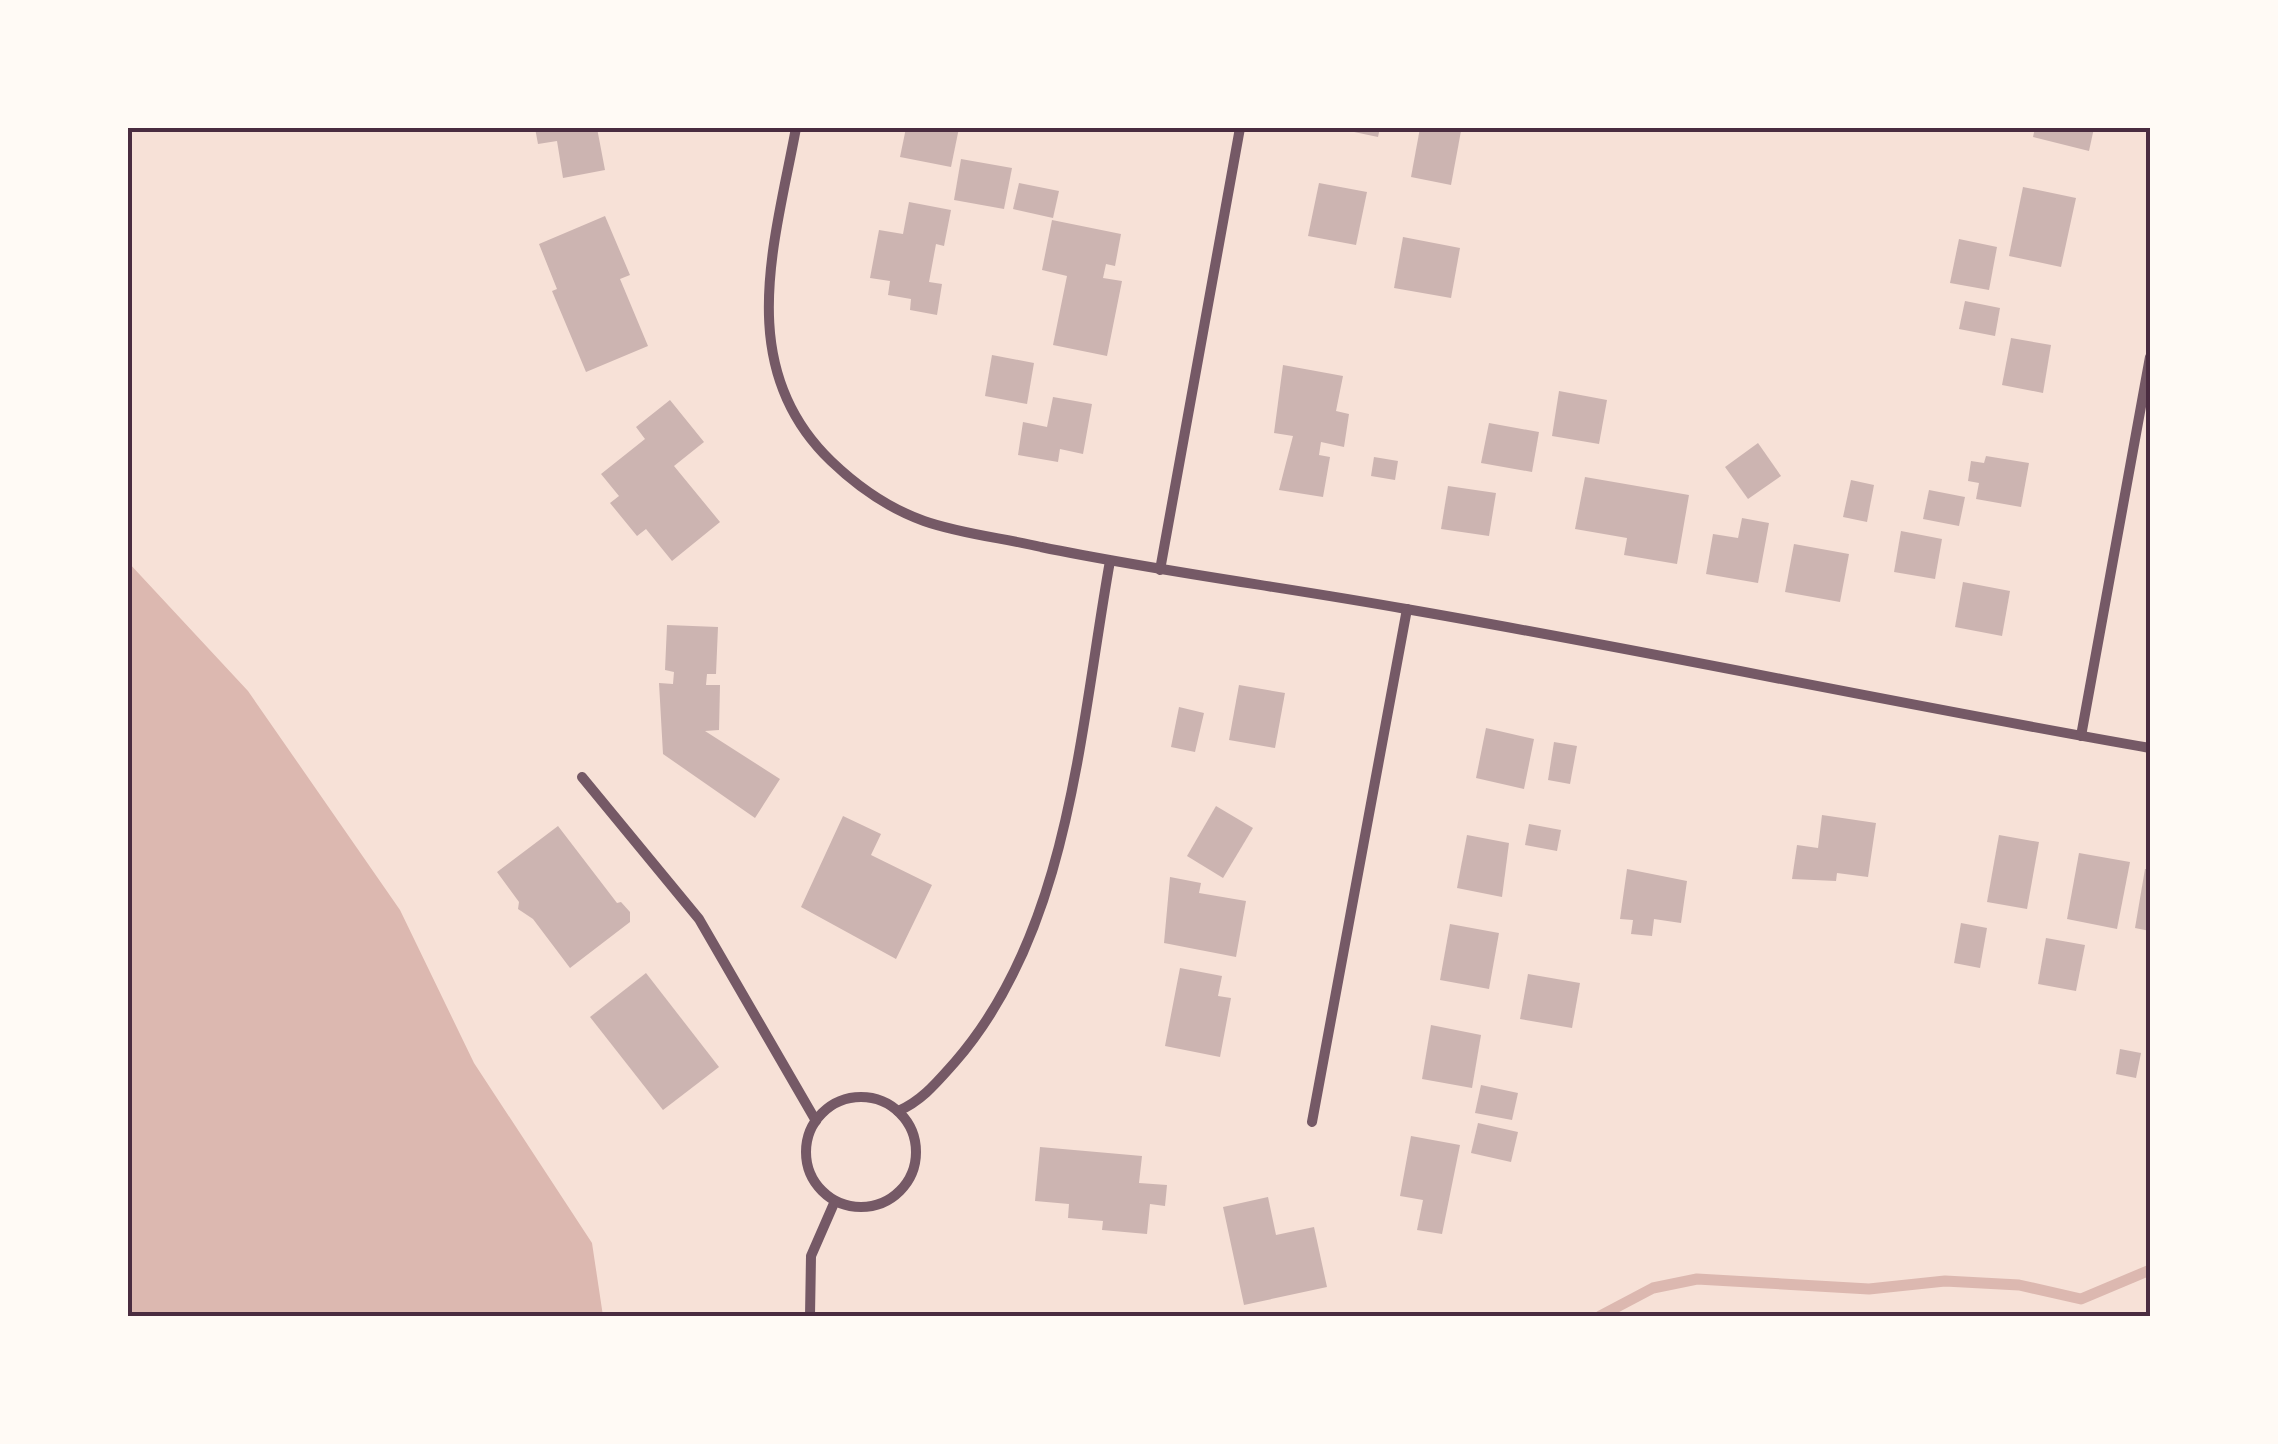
<svg xmlns="http://www.w3.org/2000/svg" width="2278" height="1444" font-family="'Times New Roman',serif">
<style>
.water{fill:#dcb8b0}
.lines{fill:none;stroke-linecap:round;stroke-linejoin:round}
.stream{stroke:#dcb8b0;stroke-width:11}
.building{fill:#ccb4b1}
.minor{stroke:#755966;stroke-width:10}
.neatline{fill:none;stroke:#4a2c40;stroke-width:4}
</style>
<rect width="100%" height="100%" fill="#f7e1d7"/>
<!-- water -->
<path class="water" d="M 128,562 L 248,691 L 400,910 L 474,1063 L 592,1243 L 603,1316 L 128,1316 Z"/>
<g class="lines">
<!-- stream -->
<path class="stream" d="M 1600,1316 L 1653,1288 L 1697,1279 L 1869,1289 L 1945,1281 L 2019,1285 L 2081,1299 L 2150,1270"/>
</g>
<!-- building -->
<g class="building">
<path d="M 535,128 L 597,128 L 605,170 L 563,178 L 557,141 L 538,144 Z"/>
<path d="M 906,128 L 959,128 L 951,167 L 900,157 Z"/>
<path d="M 1335,128 L 1380,128 L 1378,137 Z"/>
<path d="M 1420,128 L 1461,131 L 1451,185 L 1411,177 Z"/>
<path d="M 2035,128 L 2094,128 L 2089,151 L 2033,137 Z"/>
<path d="M 961,159 L 1012,168 L 1004,209 L 954,200 Z"/>
<path d="M 1019,183 L 1059,191 L 1053,218 L 1013,209 Z"/>
<path d="M 1319,183 L 1367,192 L 1356,245 L 1308,236 Z"/>
<path d="M 2023,187 L 2076,198 L 2061,267 L 2009,256 Z"/>
<path d="M 909,202 L 951,210 L 944,246 L 936,244 L 929,282 L 942,284 L 937,315 L 910,310 L 911,299 L 888,295 L 890,281 L 870,278 L 879,230 L 903,234 Z"/>
<path d="M 605,216 L 630,275 L 620,279 L 648,346 L 586,372 L 552,291 L 557,289 L 539,244 Z"/>
<path d="M 1052,220 L 1121,234 L 1115,266 L 1106,264 L 1103,278 L 1122,281 L 1107,356 L 1053,345 L 1067,276 L 1042,270 Z"/>
<path d="M 1403,237 L 1460,248 L 1451,298 L 1394,288 Z"/>
<path d="M 1959,239 L 1997,247 L 1989,290 L 1950,283 Z"/>
<path d="M 1965,301 L 2000,308 L 1995,336 L 1959,329 Z"/>
<path d="M 2011,338 L 2051,345 L 2043,393 L 2002,385 Z"/>
<path d="M 992,355 L 1034,363 L 1027,404 L 985,396 Z"/>
<path d="M 1283,365 L 1343,376 L 1336,411 L 1349,414 L 1344,447 L 1321,442 L 1319,455 L 1330,457 L 1323,497 L 1279,490 L 1293,436 L 1274,433 Z"/>
<path d="M 1559,391 L 1607,400 L 1599,444 L 1552,436 Z"/>
<path d="M 1053,397 L 1092,404 L 1083,454 L 1060,449 L 1058,462 L 1018,455 L 1023,422 L 1047,427 Z"/>
<path d="M 670,400 L 704,442 L 674,466 L 720,522 L 672,561 L 646,529 L 637,536 L 610,503 L 619,496 L 601,474 L 645,439 L 636,427 Z"/>
<path d="M 1489,423 L 1539,432 L 1532,472 L 1481,463 Z"/>
<path d="M 1758,443 L 1781,476 L 1748,499 L 1725,467 Z"/>
<path d="M 1986,456 L 2029,463 L 2021,507 L 1976,499 L 1979,483 L 1968,481 L 1971,461 L 1984,463 Z"/>
<path d="M 1374,457 L 1398,461 L 1395,480 L 1371,476 Z"/>
<path d="M 1585,477 L 1689,495 L 1677,564 L 1624,555 L 1627,538 L 1575,529 Z"/>
<path d="M 1851,480 L 1874,485 L 1867,522 L 1843,517 Z"/>
<path d="M 1448,486 L 1496,493 L 1489,536 L 1441,529 Z"/>
<path d="M 1929,490 L 1965,497 L 1959,526 L 1923,519 Z"/>
<path d="M 1742,518 L 1769,523 L 1758,583 L 1706,574 L 1713,534 L 1738,538 Z"/>
<path d="M 1901,531 L 1942,539 L 1935,579 L 1894,572 Z"/>
<path d="M 1794,544 L 1849,554 L 1840,602 L 1785,592 Z"/>
<path d="M 1963,582 L 2010,591 L 2002,636 L 1955,627 Z"/>
<path d="M 667,625 L 718,627 L 716,674 L 707,674 L 706,685 L 720,685 L 719,730 L 705,731 L 780,779 L 755,818 L 663,754 L 659,683 L 673,684 L 674,672 L 665,670 Z"/>
<path d="M 1239,685 L 1285,693 L 1275,748 L 1229,740 Z"/>
<path d="M 1179,707 L 1204,713 L 1195,752 L 1171,747 Z"/>
<path d="M 1486,728 L 1534,739 L 1524,789 L 1476,778 Z"/>
<path d="M 1554,742 L 1577,746 L 1570,784 L 1548,780 Z"/>
<path d="M 1216,806 L 1253,828 L 1223,878 L 1187,856 Z"/>
<path d="M 1822,815 L 1876,823 L 1868,877 L 1837,873 L 1836,881 L 1792,879 L 1797,845 L 1818,848 Z"/>
<path d="M 843,816 L 881,834 L 871,855 L 932,885 L 896,959 L 801,907 Z"/>
<path d="M 1529,824 L 1561,830 L 1557,851 L 1525,845 Z"/>
<path d="M 558,826 L 617,903 L 621,902 L 630,912 L 630,922 L 570,968 L 533,919 L 518,909 L 519,902 L 497,872 Z"/>
<path d="M 1467,835 L 1509,843 L 1502,897 L 1457,888 Z"/>
<path d="M 1999,835 L 2039,842 L 2027,909 L 1987,902 Z"/>
<path d="M 2079,853 L 2130,862 L 2117,929 L 2067,919 Z"/>
<path d="M 1627,869 L 1687,881 L 1681,923 L 1654,919 L 1652,936 L 1631,934 L 1633,920 L 1620,919 Z"/>
<path d="M 2145,869 L 2150,869 L 2150,931 L 2135,928 Z"/>
<path d="M 1170,877 L 1201,883 L 1199,893 L 1246,901 L 1236,957 L 1164,943 Z"/>
<path d="M 1961,923 L 1987,928 L 1980,968 L 1954,963 Z"/>
<path d="M 1450,924 L 1499,933 L 1489,989 L 1440,980 Z"/>
<path d="M 2046,938 L 2085,945 L 2076,991 L 2038,984 Z"/>
<path d="M 1180,968 L 1222,976 L 1218,996 L 1231,998 L 1220,1057 L 1165,1046 Z"/>
<path d="M 646,973 L 719,1067 L 663,1110 L 590,1017 Z"/>
<path d="M 1528,974 L 1580,983 L 1572,1028 L 1520,1019 Z"/>
<path d="M 1431,1025 L 1481,1035 L 1472,1088 L 1422,1079 Z"/>
<path d="M 2120,1049 L 2141,1053 L 2136,1078 L 2116,1074 Z"/>
<path d="M 1481,1085 L 1518,1093 L 1512,1120 L 1475,1113 Z"/>
<path d="M 1478,1123 L 1518,1132 L 1511,1162 L 1471,1153 Z"/>
<path d="M 1411,1136 L 1460,1145 L 1442,1234 L 1417,1230 L 1423,1200 L 1400,1196 Z"/>
<path d="M 1040,1147 L 1142,1156 L 1139,1183 L 1167,1185 L 1165,1206 L 1150,1204 L 1147,1234 L 1102,1230 L 1103,1221 L 1068,1218 L 1069,1204 L 1035,1201 Z"/>
<path d="M 1268,1197 L 1276,1235 L 1314,1227 L 1327,1287 L 1244,1305 L 1223,1207 Z"/>
</g>
<g class="lines">
<!-- minor -->
<g class="minor">
<path d="M 796,128 C 775,242 733,367 831,461 C 858,487 888,508 924,521 C 961,534 1003,538 1041,547 C 1162,572 1284,587 1406,609 C 1655,652 1902,705 2150,748"/>
<path d="M 1160,570 L 1240,128"/>
<path d="M 2081,736 L 2150,357"/>
<path d="M 582,777 L 699,919 L 816,1121"/>
<circle cx="861" cy="1152" r="55"/>
<path d="M 898,1111 C 922,1101 938,1081 955,1062 C 1070,930 1080,728 1110,561"/>
<path d="M 1312,1122 L 1407,609"/>
<path d="M 810,1316 L 811,1256 L 835,1201"/>
</g>
</g>
<!-- border -->
<rect width="2278" height="1444" fill="none" stroke="#fffaf5" stroke-width="260"/>
<rect x="130" y="130" width="2018" height="1184" class="neatline"/>
</svg>
